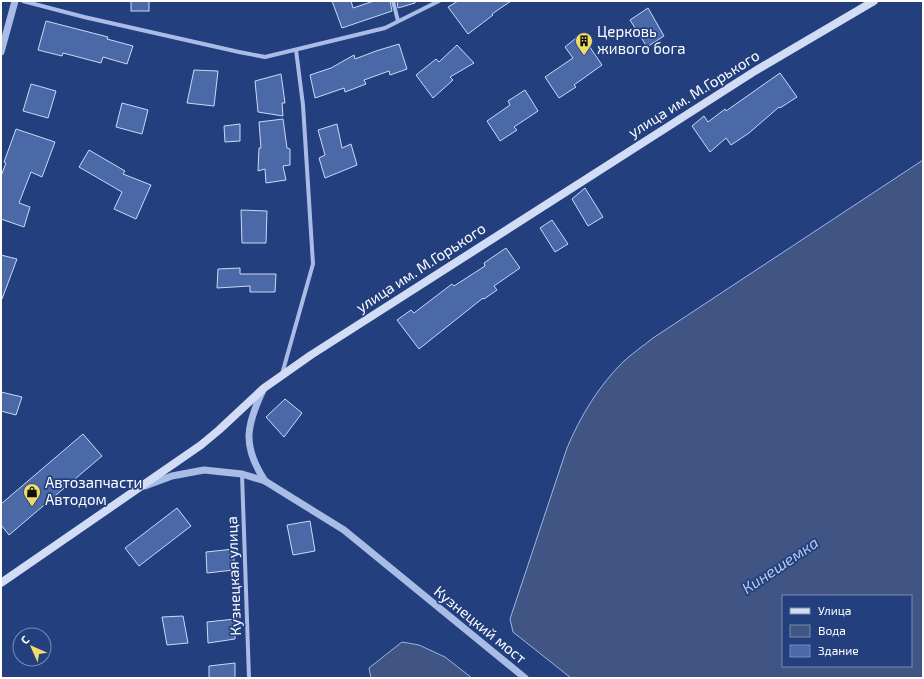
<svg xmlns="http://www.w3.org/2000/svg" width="924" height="679" font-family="'Exo 2',sans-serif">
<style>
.water{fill:#405583;stroke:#9cb5e7;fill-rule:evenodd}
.building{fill:#4b69a7;stroke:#cbd9f5}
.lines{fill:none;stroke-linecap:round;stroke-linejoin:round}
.minor{stroke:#a8bce6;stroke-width:4}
.tertiary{stroke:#a8bce6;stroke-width:7}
.secondary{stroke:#d2ddf5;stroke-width:8}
.labels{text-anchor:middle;stroke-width:3.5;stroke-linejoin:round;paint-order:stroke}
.poi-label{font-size:15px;fill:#fff;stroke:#233f7e;text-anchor:start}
.street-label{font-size:15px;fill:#fff;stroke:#233f7e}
.water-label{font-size:16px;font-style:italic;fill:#b3c6ee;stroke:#233f7e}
</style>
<rect width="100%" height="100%" fill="#233f7e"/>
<!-- water -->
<g class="water">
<path d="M 923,160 L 923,678 L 571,678 L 513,632 L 510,619 L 567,448 C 580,417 599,385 624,361 C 633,353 643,346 653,338 ZM 783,596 L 911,596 L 911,666 L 783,666 Z"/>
<path d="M 402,642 L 419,645 L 445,657 L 472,678 L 371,678 L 369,668 Z"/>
</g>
<!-- building -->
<g class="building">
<rect x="131" y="1" width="18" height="10"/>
<path d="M 332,1 L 351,1 L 353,8 L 374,1 L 390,1 L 392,11 L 342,28 Z"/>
<path d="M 397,1 L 415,1 L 415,3 L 398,8 Z"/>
<path d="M 458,1 L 511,1 L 492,14 L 493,15 L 468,34 L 448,7 Z"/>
<path d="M 648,8 L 664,36 L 647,47 L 630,20 Z"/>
<path d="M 46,21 L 108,37 L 107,39 L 133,46 L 127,64 L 103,57 L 101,63 L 63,53 L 62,56 L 38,50 Z"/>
<path d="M 581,34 L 602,65 L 574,85 L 576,87 L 559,98 L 545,77 L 573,58 L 565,47 Z"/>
<path d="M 399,44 L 407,69 L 390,75 L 389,71 L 364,80 L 366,84 L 345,92 L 344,88 L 315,98 L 310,75 L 331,68 L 354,55 L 355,59 L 376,51 Z"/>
<path d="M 457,45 L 474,63 L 450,77 L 453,80 L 433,98 L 416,75 L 436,59 L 439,62 Z"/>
<path d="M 194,70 L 218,71 L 214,106 L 187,103 Z"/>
<path d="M 780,73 L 797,97 L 780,108 L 779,107 L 749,133 L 731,145 L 726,138 L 710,152 L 692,126 L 704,116 L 708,122 L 725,109 L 726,111 Z"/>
<path d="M 281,74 L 285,103 L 282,103 L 283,116 L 258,112 L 255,81 Z"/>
<path d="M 31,84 L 56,91 L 48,118 L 23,111 Z"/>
<path d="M 525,90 L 538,111 L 514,127 L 517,130 L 500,141 L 487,121 L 510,105 L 508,101 Z"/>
<path d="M 122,103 L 148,110 L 142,134 L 116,127 Z"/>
<path d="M 283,119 L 287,148 L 290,149 L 290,165 L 283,166 L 286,180 L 266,183 L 265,169 L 258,171 L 259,148 L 261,148 L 259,122 Z"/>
<path d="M 240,124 L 240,141 L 225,142 L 224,126 Z"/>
<path d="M 337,124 L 342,148 L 351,144 L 357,165 L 325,178 L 319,158 L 325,155 L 318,130 Z"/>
<path d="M 16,129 L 55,142 L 42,177 L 31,172 L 19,203 L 30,207 L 24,227 L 1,219 L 1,176 L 6,163 L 4,162 Z"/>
<path d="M 89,150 L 125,171 L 123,174 L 151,185 L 136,219 L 114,209 L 122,192 L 79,167 Z"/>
<path d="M 585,188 L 603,217 L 588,226 L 572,199 Z"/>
<path d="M 241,210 L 267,211 L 266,243 L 242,243 Z"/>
<path d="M 552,220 L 568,244 L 555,252 L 540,228 Z"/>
<path d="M 506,248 L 520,268 L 494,286 L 497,290 L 484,299 L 483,298 L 419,349 L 397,320 L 411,310 L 414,313 L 452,284 L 454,286 L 485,266 L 484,263 Z"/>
<path d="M 1,255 L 17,259 L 2,299 L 1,299 Z"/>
<path d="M 240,268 L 240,274 L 276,274 L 275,292 L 250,292 L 250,286 L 217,288 L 218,269 Z"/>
<path d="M 1,392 L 22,397 L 16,415 L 1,411 Z"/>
<path d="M 285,399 L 302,413 L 284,437 L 266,417 Z"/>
<path d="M 83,434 L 102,456 L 9,535 L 1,525 L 1,504 Z"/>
<path d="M 177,508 L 191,526 L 139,566 L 125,548 Z"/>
<path d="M 310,521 L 315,551 L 293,555 L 287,525 Z"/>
<path d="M 234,549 L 234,570 L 207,573 L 206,552 Z"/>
<path d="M 183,616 L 188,643 L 167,645 L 162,617 Z"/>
<path d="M 235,619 L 235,639 L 208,643 L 207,622 Z"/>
<path d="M 235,663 L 235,678 L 209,678 L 209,666 Z"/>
</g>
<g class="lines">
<!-- minor -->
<g class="minor">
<path d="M 23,1 L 84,17 L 239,52 L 265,57 L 385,28 L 439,1"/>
<path d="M 393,1 L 398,21"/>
<path d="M 282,374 L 313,264 L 303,105 L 296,50"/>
<path d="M 242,474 L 249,678"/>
</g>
<!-- tertiary -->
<g class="tertiary">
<path d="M 1,52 L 15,1"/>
<path d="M 263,390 C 246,426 242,446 265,481"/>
<path d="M 145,486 L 172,476 L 204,470 L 242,474 L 265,481 L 344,530 L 525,678"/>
</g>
<!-- secondary -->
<path class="secondary" d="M 1,583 L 201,445 L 219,430 L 264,388 L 311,355 L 755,71 L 874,1"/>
</g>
<!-- icons -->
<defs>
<symbol id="building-pin" viewBox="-11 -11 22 30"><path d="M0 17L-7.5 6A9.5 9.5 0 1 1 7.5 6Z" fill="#f1dc6b" stroke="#233f7e"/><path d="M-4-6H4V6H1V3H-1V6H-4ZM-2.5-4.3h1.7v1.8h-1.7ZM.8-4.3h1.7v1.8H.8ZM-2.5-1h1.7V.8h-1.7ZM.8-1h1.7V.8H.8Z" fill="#111"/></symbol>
<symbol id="shop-pin" viewBox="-11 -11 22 30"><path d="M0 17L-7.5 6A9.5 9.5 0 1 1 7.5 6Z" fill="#f1dc6b" stroke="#233f7e"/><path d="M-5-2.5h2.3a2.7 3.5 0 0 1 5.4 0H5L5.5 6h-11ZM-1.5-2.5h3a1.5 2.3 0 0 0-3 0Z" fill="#111"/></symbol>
</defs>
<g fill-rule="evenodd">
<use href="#building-pin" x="574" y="31" width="20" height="27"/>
<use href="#shop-pin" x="22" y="482" width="20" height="27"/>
</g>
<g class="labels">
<!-- poi labels -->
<g class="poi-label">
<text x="597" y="37">Церковь<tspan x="597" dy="17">живого бога</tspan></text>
<text x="45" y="488">Автозапчасти<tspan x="45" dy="17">Автодом</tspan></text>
</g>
<!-- street labels -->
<g class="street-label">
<text transform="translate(694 94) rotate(-32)" y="5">улица им. М.Горького</text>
<text transform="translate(421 268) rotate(-33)" y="5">улица им. М.Горького</text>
<text transform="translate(234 576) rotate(-92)" y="5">Кузнецкая улица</text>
<text transform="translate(480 625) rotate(39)" y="5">Кузнецкий мост</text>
</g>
<!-- water labels -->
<g class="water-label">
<text transform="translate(780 565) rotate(-34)" y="6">Кинешемка</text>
</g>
</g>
<!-- border -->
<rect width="924" height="679" fill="none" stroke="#ffffff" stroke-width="4"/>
<!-- legend -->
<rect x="782" y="595" width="130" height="72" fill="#233f7e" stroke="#7b8cb2"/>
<rect x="790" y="608" width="20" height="6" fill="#d2ddf5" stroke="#7b8cb2"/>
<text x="818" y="615" font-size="12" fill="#ffffff">Улица</text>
<rect x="790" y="625" width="20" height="12" fill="#405583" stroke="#7b8cb2"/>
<text x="818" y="635" font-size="12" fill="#ffffff">Вода</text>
<rect x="790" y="645" width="20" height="12" fill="#4b69a7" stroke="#7b8cb2"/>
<text x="818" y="655" font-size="12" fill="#ffffff">Здание</text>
<!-- north arrow -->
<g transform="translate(32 647) rotate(315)"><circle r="19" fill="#233f7e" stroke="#7b8cb2"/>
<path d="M0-3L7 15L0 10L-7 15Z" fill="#f1dc6b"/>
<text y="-6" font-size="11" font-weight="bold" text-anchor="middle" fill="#ffffff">С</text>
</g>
</svg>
